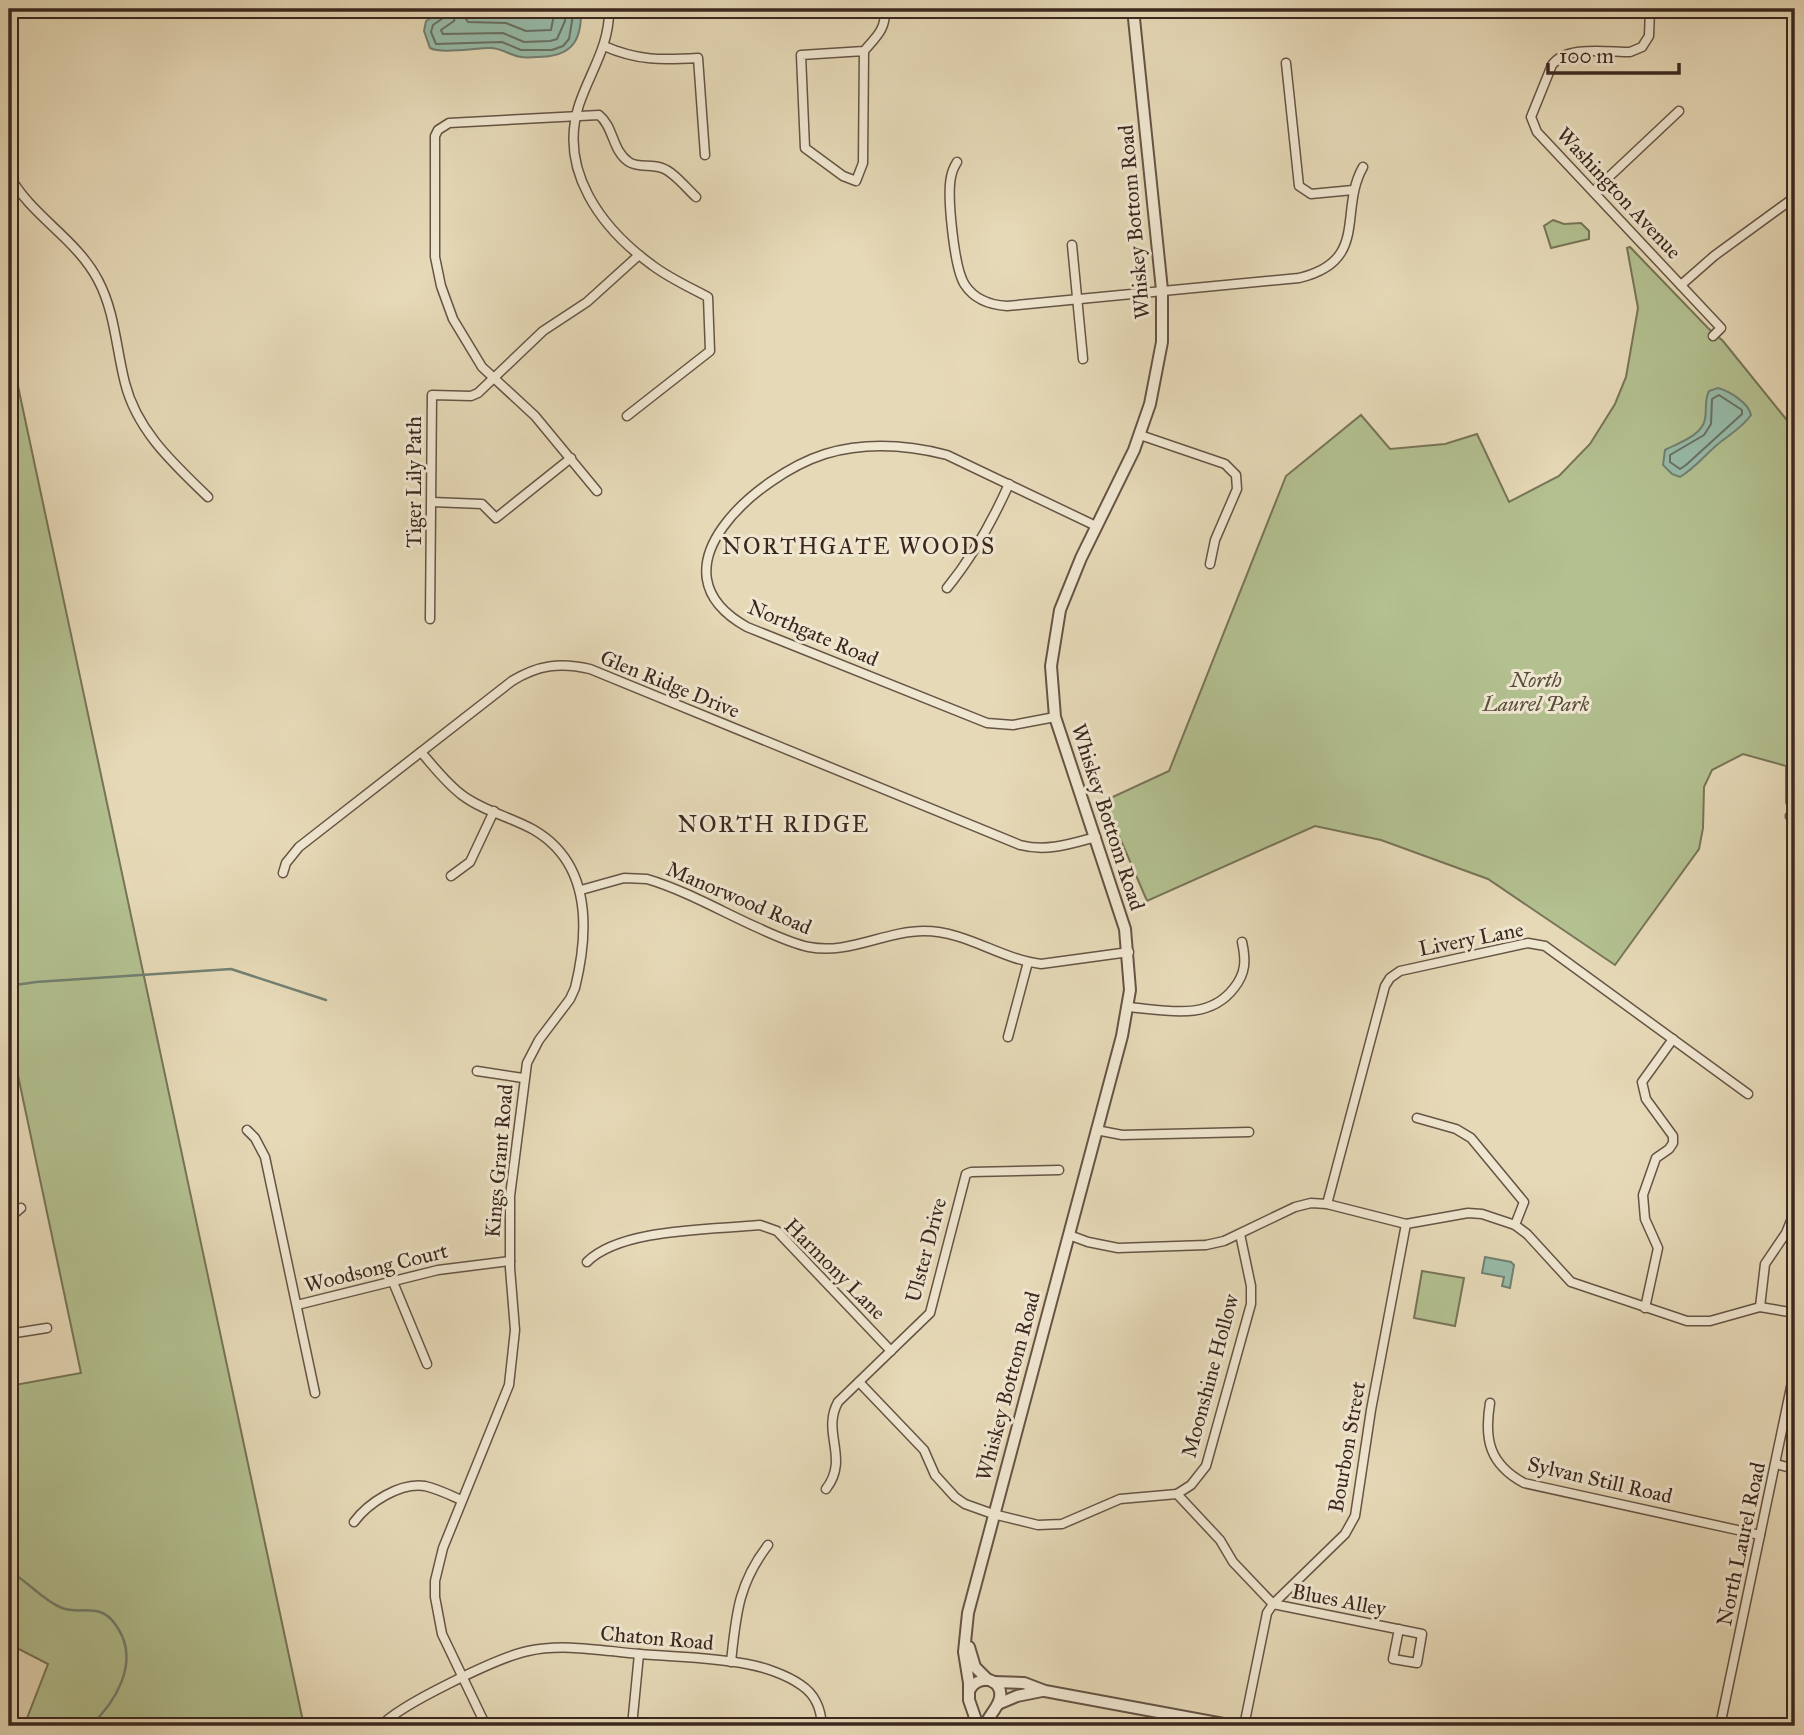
<svg xmlns="http://www.w3.org/2000/svg" width="1804" height="1735" font-family="'IM FELL Great Primer',serif">
<style>
.green{fill:#b3c090;stroke:#777458;stroke-width:2}
.water{fill:#97bba9;stroke:#728072;stroke-width:2}
.lines{fill:none;stroke-linecap:round;stroke-linejoin:round}
.shore{stroke:#697164;stroke-width:2}
.stream{stroke:#728072;stroke-width:2.5}
.minor-casing{stroke:#665445;stroke-width:11}
.tertiary-casing{stroke:#665445;stroke-width:14}
.primary-casing{stroke:#3b271f;stroke-width:16}
.minor{stroke:#efe6d0;stroke-width:8}
.tertiary{stroke:#efe6d0;stroke-width:10}
.primary{stroke:#e6d9b7;stroke-width:12}
.labels{text-anchor:middle;stroke-width:6;stroke-linejoin:round;paint-order:stroke}
.street-label{font-size:21px;fill:#3b271f;stroke:#efe6d0}
.park-label{font-size:21px;font-style:italic;fill:#594d3b;stroke:#efe6d0}
.neighbourhood-label{font-size:23px;letter-spacing:2px;fill:#3b271f;stroke:#efe6d0}
</style>
<rect width="100%" height="100%" fill="#e6d9b7"/>
<filter id="stains"><feTurbulence type="fractalNoise" baseFrequency=".00286" numOctaves="4"/><feColorMatrix values="0 0 0 0 .2 0 0 0 0 .09 0 0 0 0 .02 0 0 0 .5 -.17"/></filter>
<radialGradient id="worn" r=".72"><stop offset=".6" stop-color="#630" stop-opacity="0"/><stop offset="1" stop-color="#630" stop-opacity=".3"/></radialGradient>
<!-- green -->
<g class="green">
<path d="M 1553,220 L 1564,224 L 1581,223 L 1589,231 L 1589,239 L 1551,248 L 1544,226 Z"/>
<path d="M 1630,247 L 1708,328 L 1723,341 L 1786,419 L 1795,428 L 1795,794 L 1786,802 L 1786,766 L 1743,754 L 1712,770 L 1704,787 L 1703,828 L 1699,849 L 1615,965 L 1488,879 L 1381,840 L 1315,826 L 1147,901 L 1104,801 L 1169,771 L 1286,476 L 1361,415 L 1390,449 L 1445,444 L 1477,434 L 1509,502 L 1559,476 L 1590,444 L 1615,404 L 1626,377 L 1638,308 L 1627,248 Z"/>
<path d="M 9,344 L 304,1726 L 24,1726 L 48,1664 L 9,1644 L 9,1386 L 81,1373 L 16,1066 L 9,1064 Z"/>
<path d="M 1422,1271 L 1464,1278 L 1455,1326 L 1414,1318 Z"/>
</g>
<!-- water -->
<g class="water">
<path d="M 457,9 L 581,9 C 582,42 571,57 537,57 C 532,57 526,58 521,57 C 509,55 502,48 490,48 C 474,48 441,54 430,48 L 424,31 L 426,21 L 442,11 Z"/>
<path d="M 1718,388 C 1729,391 1749,403 1751,415 C 1742,428 1730,434 1718,444 C 1705,455 1695,468 1680,477 L 1672,474 L 1663,465 L 1665,450 C 1678,443 1702,436 1705,419 C 1707,409 1704,401 1709,391 Z"/>
<path d="M 1485,1257 L 1511,1262 L 1514,1265 L 1510,1288 L 1502,1286 L 1504,1277 L 1482,1273 Z"/>
</g>
<g class="lines">
<!-- shore -->
<g class="shore">
<path d="M 448,9 L 446,16 L 433,25 L 431,32 L 436,44 L 502,42 L 521,50 L 552,50 L 563,46 L 569,39 L 574,9"/>
<path d="M 457,9 L 454,21 L 441,30 L 443,34 L 503,33 L 524,42 L 550,41 L 557,39 L 565,21 L 566,9"/>
<path d="M 467,9 L 466,19 L 468,22 L 506,23 L 526,31 L 551,30 L 555,9"/>
<path d="M 1719,395 L 1742,410 L 1742,414 L 1686,465 L 1680,469 L 1670,462 L 1670,455 L 1704,435 L 1711,424 L 1712,399 Z"/>
</g>
<!-- stream -->
<g class="stream">
<path d="M 9,986 L 36,982 L 231,969 L 326,1000"/>
<path d="M 9,1571 C 28,1581 42,1600 62,1608 C 74,1613 88,1608 100,1612 C 109,1615 114,1622 119,1630 C 139,1664 115,1703 90,1726"/>
</g>
<defs>
<g id="minor">
<path d="M 609,9 C 610,45 590,72 579,105 C 558,170 601,228 652,265 C 669,278 689,287 708,297 L 710,351 L 627,416"/>
<path d="M 1650,9 L 1649,36 L 1642,47 L 1630,52 C 1607,52 1566,45 1552,65 L 1531,117 L 1537,132 L 1721,328 L 1713,336"/>
<path d="M 604,46 C 638,61 662,60 698,58 L 705,155"/>
<path d="M 864,51 L 801,55 L 805,148 L 843,176 L 856,181 L 863,163 L 864,51 C 877,36 886,29 885,9"/>
<path d="M 1286,63 L 1299,186 L 1311,194 L 1353,190"/>
<path d="M 957,162 C 954,167 952,171 951,177 C 947,196 954,269 965,285 C 975,300 990,305 1007,306 L 1299,278 C 1370,261 1338,211 1363,167"/>
<path d="M 9,175 C 31,216 76,238 98,280 C 115,312 116,348 125,383 C 137,431 174,464 208,497"/>
<path d="M 1594,191 L 1679,111"/>
<path d="M 1072,245 L 1083,359"/>
<path d="M 1681,285 L 1714,256 L 1795,197"/>
<path d="M 1140,435 L 1225,464 L 1236,475 L 1237,489 L 1215,540 L 1210,564"/>
<path d="M 597,491 L 535,416 L 482,367 L 453,319 L 441,286 L 435,257 L 435,136 L 438,130 L 449,123 L 599,115 C 614,127 612,151 629,162 C 638,168 651,164 662,168 C 674,172 686,188 696,197"/>
<path d="M 432,502 L 482,504 L 496,518 L 571,458"/>
<path d="M 947,588 C 974,555 992,522 1009,484"/>
<path d="M 430,619 L 432,395 L 471,396 L 478,393 L 543,331 L 587,302 L 639,255"/>
<path d="M 1055,717 L 1013,725 L 987,723 L 747,627 C 645,570 759,475 825,454 C 865,442 908,445 947,455 L 1096,526"/>
<path d="M 421,752 C 434,767 446,783 462,795 C 483,811 511,817 534,830 C 592,864 589,931 575,988 L 570,999 L 539,1040 L 527,1063 L 510,1196 L 510,1268 L 515,1330 L 509,1385 L 443,1548 L 435,1581 L 435,1597 L 442,1634 L 486,1726"/>
<path d="M 1790,816 L 1795,822"/>
<path d="M 283,873 L 286,863 L 299,847 L 512,681 C 538,665 560,662 590,669 L 1020,845 C 1047,852 1070,844 1096,837"/>
<path d="M 451,876 L 470,862 L 494,811"/>
<path d="M 581,890 L 624,878 L 647,879 C 684,890 719,910 754,926 C 772,934 790,943 809,947 C 848,955 885,931 924,931 C 966,931 1000,959 1041,964 L 1129,952"/>
<path d="M 1128,1007 C 1165,1010 1208,1022 1234,988 C 1246,973 1246,960 1242,942"/>
<path d="M 1008,1037 L 1028,962"/>
<path d="M 477,1071 L 523,1078"/>
<path d="M 1417,1118 L 1456,1129 L 1471,1138 L 1524,1202 L 1515,1225"/>
<path d="M 247,1130 L 255,1138 L 265,1157 L 315,1393"/>
<path d="M 1096,1130 L 1122,1135 L 1249,1132"/>
<path d="M 1327,1204 L 1385,986 L 1390,978 L 1400,971 L 1528,943 L 1545,946 L 1748,1094"/>
<path d="M 9,1218 L 21,1208"/>
<path d="M 1069,1235 L 1088,1242 L 1118,1248 L 1206,1245 L 1224,1241 L 1295,1207 L 1311,1203 L 1327,1204 L 1406,1224 L 1468,1213 L 1482,1214 L 1515,1225 L 1527,1234 L 1571,1282 L 1687,1321 L 1710,1321 L 1760,1307 L 1795,1313"/>
<path d="M 587,1262 C 621,1228 712,1230 760,1225 L 777,1231 L 891,1351"/>
<path d="M 393,1282 L 427,1364"/>
<path d="M 297,1305 L 438,1270 L 510,1261"/>
<path d="M 1760,1307 L 1765,1264 L 1786,1233 L 1795,1211"/>
<path d="M 1645,1308 L 1658,1248 L 1645,1219 L 1643,1195 L 1656,1158 L 1669,1149 L 1673,1143 L 1673,1136 L 1646,1099 L 1642,1082 L 1673,1039"/>
<path d="M 9,1334 L 47,1328"/>
<path d="M 859,1382 L 924,1450 L 935,1475 L 955,1497 L 965,1504 L 993,1514 L 1038,1525 L 1062,1524 L 1120,1499 L 1177,1494 L 1191,1485 L 1206,1466 L 1251,1304 L 1251,1286 L 1240,1234"/>
<path d="M 1490,1403 C 1484,1439 1489,1464 1524,1483 L 1760,1535"/>
<path d="M 1776,1464 L 1795,1469"/>
<path d="M 826,1489 C 850,1458 821,1433 838,1402 L 930,1313 L 966,1174 L 971,1172 L 1059,1170"/>
<path d="M 1177,1494 L 1220,1540 L 1233,1562 L 1273,1604 L 1422,1634 L 1417,1663 L 1393,1659 L 1399,1629"/>
<path d="M 354,1522 C 368,1503 400,1482 425,1486 C 438,1489 450,1495 461,1500"/>
<path d="M 731,1662 C 736,1615 738,1584 768,1545"/>
<path d="M 381,1726 C 399,1705 499,1657 528,1651 C 564,1643 603,1651 640,1654 C 675,1657 712,1657 747,1664 C 764,1667 787,1675 801,1685 C 816,1695 821,1709 822,1726"/>
<path d="M 632,1726 L 639,1654"/>
<path d="M 1244,1726 L 1267,1613 L 1273,1604 L 1345,1534 L 1355,1516 L 1371,1410 L 1406,1224"/>
<path d="M 1720,1726 L 1795,1368"/>
</g>
<g id="tertiary">
<path d="M 969,1647 L 975,1667 L 988,1680"/>
<path d="M 993,1682 L 1024,1683 L 1045,1691 L 1234,1726"/>
<path d="M 970,1689 C 977,1678 995,1675 1000,1691 C 1003,1704 988,1715 985,1726"/>
<path d="M 998,1704 L 1017,1696 L 1042,1691"/>
<path d="M 978,1726 L 969,1700 L 969,1683 L 964,1652 L 968,1613 L 1122,1036 L 1130,990 L 1125,929 L 1055,717 L 1051,666 L 1060,610 L 1081,558 L 1134,450 L 1150,404 L 1162,342 L 1162,290 L 1133,9"/>
</g>
<path id="primary" d="M 9,10 L 19,9"/>
</defs>
<!-- minor casing -->
<use href="#minor" class="minor-casing"/>
<!-- tertiary casing -->
<use href="#tertiary" class="tertiary-casing"/>
<!-- primary casing -->
<use href="#primary" class="primary-casing"/>
<!-- minor -->
<use href="#minor" class="minor"/>
<!-- tertiary -->
<use href="#tertiary" class="tertiary"/>
<!-- primary -->
<use href="#primary" class="primary"/>
</g>
<g class="labels">
<!-- street labels -->
<g class="street-label">
<text transform="translate(1619 193) rotate(47)" y="7">Washington Avenue</text>
<text transform="translate(1134 222) rotate(-95)" y="7">Whiskey Bottom Road</text>
<text transform="translate(414 482) rotate(-90)" y="7">Tiger Lily Path</text>
<text transform="translate(813 633) rotate(23)" y="7">Northgate Road</text>
<text transform="translate(670 684) rotate(22)" y="7">Glen Ridge Drive</text>
<text transform="translate(1108 817) rotate(72)" y="7">Whiskey Bottom Road</text>
<text transform="translate(739 898) rotate(23)" y="7">Manorwood Road</text>
<text transform="translate(1471 939) rotate(-11)" y="7">Livery Lane</text>
<text transform="translate(499 1161) rotate(-85)" y="7">Kings Grant Road</text>
<text transform="translate(926 1250) rotate(-75)" y="7">Ulster Drive</text>
<text transform="translate(376 1268) rotate(-14)" y="7">Woodsong Court</text>
<text transform="translate(835 1269) rotate(45)" y="7">Harmony Lane</text>
<text transform="translate(1210 1376) rotate(-75)" y="7">Moonshine Hollow</text>
<text transform="translate(1008 1386) rotate(-75)" y="7">Whiskey Bottom Road</text>
<text transform="translate(1347 1447) rotate(-80)" y="7">Bourbon Street</text>
<text transform="translate(1600 1480) rotate(13)" y="7">Sylvan Still Road</text>
<text transform="translate(1741 1544) rotate(-78)" y="7">North Laurel Road</text>
<text transform="translate(1339 1600) rotate(11)" y="7">Blues Alley</text>
<text transform="translate(657 1638) rotate(5)" y="7">Chaton Road</text>
</g>
<!-- park labels -->
<g class="park-label">
<text x="1536" y="687">North<tspan x="1536" dy="24">Laurel Park</tspan></text>
</g>
<!-- neighbourhood labels -->
<g class="neighbourhood-label">
<text x="859" y="554">NORTHGATE WOODS</text>
<text x="774" y="832">NORTH RIDGE</text>
</g>
</g>
<!-- margin -->
<rect width="1804" height="1735" fill="none" stroke="#e6d9b7" stroke-width="35"/>
<rect x="10" y="10" width="1783" height="1714" fill="none" stroke="#3b271f" stroke-width="3.5"/>
<rect x="18" y="18" width="1769" height="1700" fill="none" stroke="#3b271f" stroke-width="2"/>
<!-- scale -->
<path d="M1548 63v10h131v-10" fill="none" stroke="#3b271f" stroke-width="3.5"/>
<text x="1559" y="63" font-size="21" fill="#3b271f" stroke="#efe6d0" stroke-width="5" paint-order="stroke">100 m</text>
<rect width="100%" height="100%" filter="url(#stains)"/>
<rect width="100%" height="100%" fill="url(#worn)"/>
</svg>
